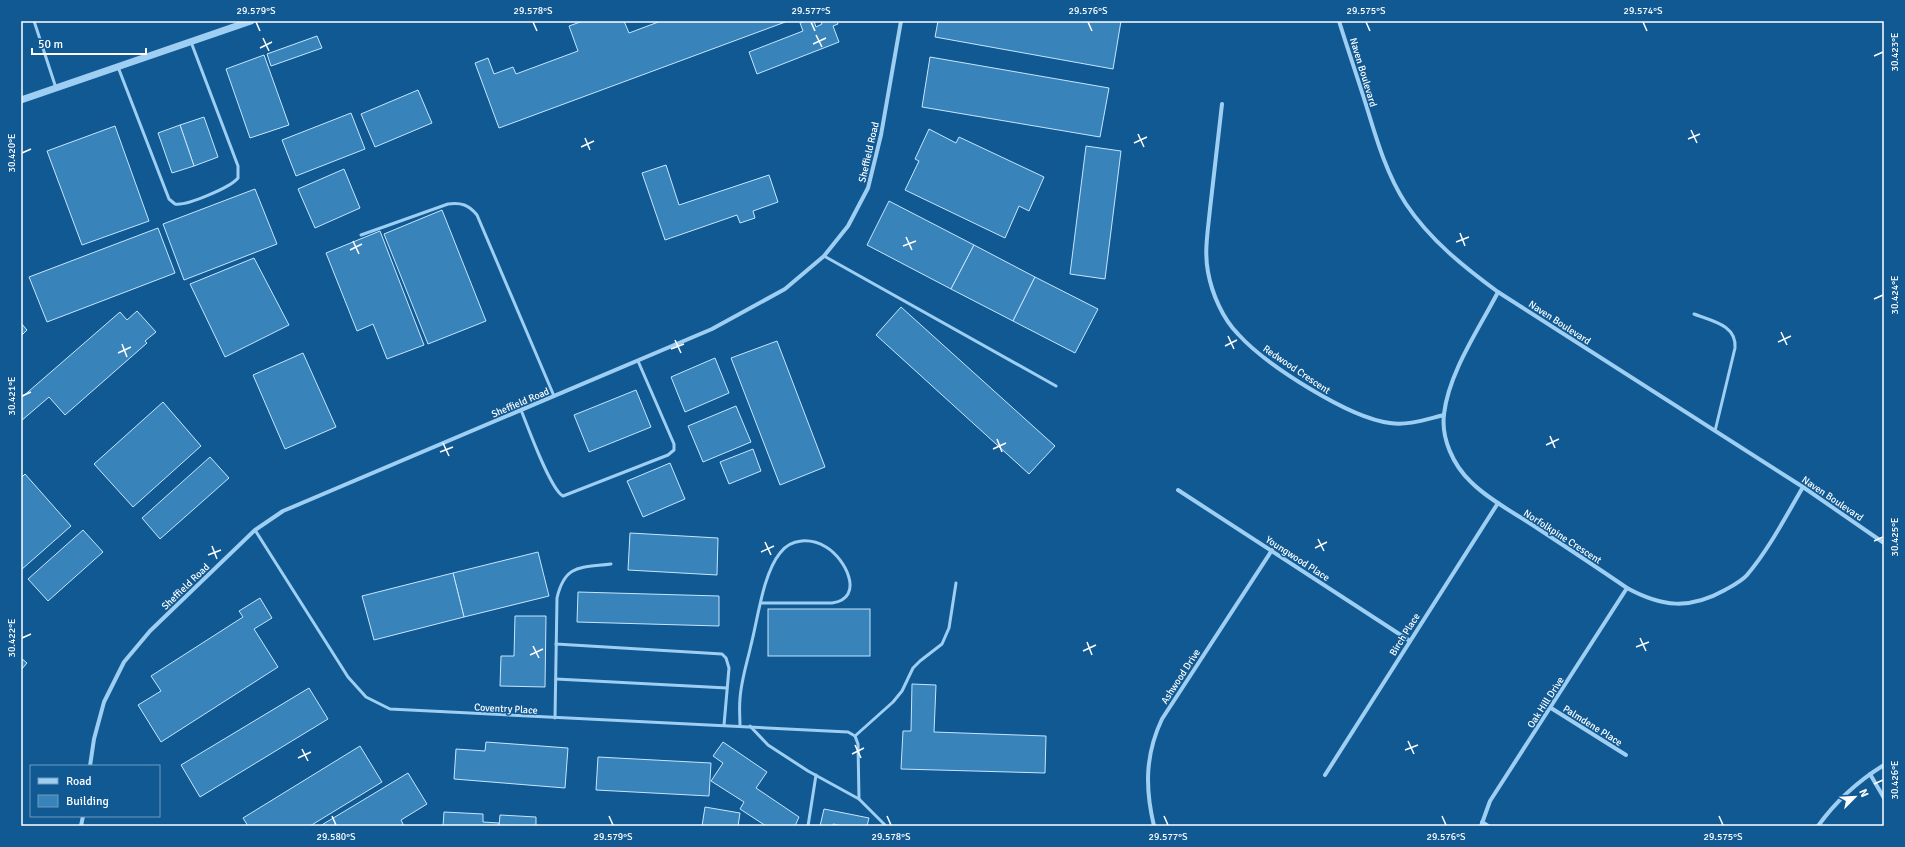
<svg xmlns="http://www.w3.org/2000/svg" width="1905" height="847" font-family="Signika,sans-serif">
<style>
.building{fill:#3983bb;stroke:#c5e6fd}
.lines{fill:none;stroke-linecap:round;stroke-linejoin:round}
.service{stroke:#9ecff3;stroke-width:3}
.minor{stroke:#9ecff3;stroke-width:4}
.tertiary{stroke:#9ecff3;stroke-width:7}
.ticks{fill:none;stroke:#fff;stroke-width:1.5}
.labels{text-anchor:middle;stroke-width:3;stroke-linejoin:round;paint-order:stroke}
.street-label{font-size:10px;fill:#fff;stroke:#115993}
.neatline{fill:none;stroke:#fff;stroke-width:1.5}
.ticks-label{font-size:10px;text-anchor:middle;fill:#fff}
</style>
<rect width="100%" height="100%" fill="#115993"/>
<!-- building -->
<g class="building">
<path d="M 583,21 L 624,21 L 629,33 L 661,21 L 788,21 L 499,128 L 475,63 L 488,58 L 494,74 L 513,67 L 516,74 L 578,51 L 569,26 Z"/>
<path d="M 806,21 L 814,21 L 816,27 L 822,24 L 821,21 L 837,21 L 838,24 L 833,26 L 839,42 L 757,74 L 749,52 L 803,31 L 800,23 Z"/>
<path d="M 938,21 L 1121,21 L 1113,69 L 935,37 Z"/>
<path d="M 317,36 L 322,48 L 271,66 L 267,54 Z"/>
<path d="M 264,55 L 289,125 L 250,138 L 226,69 Z"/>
<path d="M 930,57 L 1109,88 L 1100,137 L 922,107 Z"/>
<path d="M 418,90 L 432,123 L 375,147 L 361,114 Z"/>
<path d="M 351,113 L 365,149 L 296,176 L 282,140 Z"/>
<path d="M 204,117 L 218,157 L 194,166 L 180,125 Z"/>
<path d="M 180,125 L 194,166 L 172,173 L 158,133 Z"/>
<path d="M 115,126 L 149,221 L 82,245 L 47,151 Z"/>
<path d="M 929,129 L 956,143 L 959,137 L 1044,177 L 1029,211 L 1019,206 L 1005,238 L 905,190 L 919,161 L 915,159 Z"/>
<path d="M 1086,146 L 1121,151 L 1105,279 L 1070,274 Z"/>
<path d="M 666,165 L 679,205 L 769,175 L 778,202 L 753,211 L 755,218 L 740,223 L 737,215 L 665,240 L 642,173 Z"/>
<path d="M 344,169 L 360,208 L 315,228 L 298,189 Z"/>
<path d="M 255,189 L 277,244 L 184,280 L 163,224 Z"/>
<path d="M 889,201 L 974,245 L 951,289 L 867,245 Z"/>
<path d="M 442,210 L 486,321 L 428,344 L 384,234 Z"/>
<path d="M 158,228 L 175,273 L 47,322 L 29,277 Z"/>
<path d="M 380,231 L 424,345 L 387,359 L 373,324 L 357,331 L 326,253 Z"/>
<path d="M 974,245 L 1035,277 L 1013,321 L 951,289 Z"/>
<path d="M 254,258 L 289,325 L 225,357 L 190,284 Z"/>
<path d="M 1035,277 L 1098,309 L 1075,353 L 1013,321 Z"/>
<path d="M 901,307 L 1055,446 L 1029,474 L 876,335 Z"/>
<path d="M 137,311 L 156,332 L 145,341 L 147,343 L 65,415 L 49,397 L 21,421 L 21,398 L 120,312 L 127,320 Z"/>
<path d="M 21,323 L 27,330 L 21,336 Z"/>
<path d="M 777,341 L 825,467 L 780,485 L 731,358 Z"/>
<path d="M 303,353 L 336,427 L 285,449 L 253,375 Z"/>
<path d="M 715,358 L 729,393 L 685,412 L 671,377 Z"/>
<path d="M 636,390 L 651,427 L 589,452 L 574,415 Z"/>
<path d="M 163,402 L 201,446 L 133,507 L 94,464 Z"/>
<path d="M 736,406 L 751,442 L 703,462 L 688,426 Z"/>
<path d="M 753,449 L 761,471 L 729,484 L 720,462 Z"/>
<path d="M 210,457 L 229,478 L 160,539 L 142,518 Z"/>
<path d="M 670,463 L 685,499 L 643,517 L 627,481 Z"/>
<path d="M 25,474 L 71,526 L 21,570 L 21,478 Z"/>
<path d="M 83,530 L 103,552 L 48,601 L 28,579 Z"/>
<path d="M 630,533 L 718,538 L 717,575 L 628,570 Z"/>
<path d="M 538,552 L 549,596 L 464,617 L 453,573 Z"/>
<path d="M 453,573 L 464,617 L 374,640 L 362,596 Z"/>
<path d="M 578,592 L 719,596 L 719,626 L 577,622 Z"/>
<path d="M 260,598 L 272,618 L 254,629 L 278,667 L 161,742 L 138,705 L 161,691 L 151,676 L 243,617 L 239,611 Z"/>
<rect x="768" y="609" width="102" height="47"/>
<path d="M 515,616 L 546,616 L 545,687 L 500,686 L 501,656 L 514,656 Z"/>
<path d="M 21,658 L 27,663 L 21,670 Z"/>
<path d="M 912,684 L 936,685 L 934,732 L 1046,736 L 1045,773 L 901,769 L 903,731 L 911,731 Z"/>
<path d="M 309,688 L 328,719 L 200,797 L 181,765 Z"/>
<path d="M 486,742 L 568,748 L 565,788 L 454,779 L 456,749 L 485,751 Z"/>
<path d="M 723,742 L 767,772 L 756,788 L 799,817 L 795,826 L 766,826 L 740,809 L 744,802 L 711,781 L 723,763 L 713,756 Z"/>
<path d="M 360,746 L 382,782 L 310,826 L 248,826 L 243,818 Z"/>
<path d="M 598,757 L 711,763 L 709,796 L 596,790 Z"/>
<path d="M 408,773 L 427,804 L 401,820 L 404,826 L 320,826 Z"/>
<path d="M 705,807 L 740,813 L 738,826 L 702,826 Z"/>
<path d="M 824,809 L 869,818 L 867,826 L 843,826 L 833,824 L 833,826 L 820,826 Z"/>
<path d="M 444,812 L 483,814 L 483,822 L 499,823 L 499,826 L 443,826 Z"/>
<path d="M 500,815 L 536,817 L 536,826 L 542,826 L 499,826 Z"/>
</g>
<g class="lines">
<!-- service -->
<g class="service">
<path d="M 34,21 L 56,88"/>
<path d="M 118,67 L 169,199 L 175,204 C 187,206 231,187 238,178 L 238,166 L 191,42"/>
<path d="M 361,235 L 448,204 C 461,202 469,205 477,215 L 554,396"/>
<path d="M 824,256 L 1056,386"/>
<path d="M 1694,314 C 1712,321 1737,325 1735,348 L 1715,431"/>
<path d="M 521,410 C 528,427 550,489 563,496 L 668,455 L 674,450 L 674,444 L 638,361"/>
<path d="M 255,530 L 348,677 L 366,697 L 390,709 L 848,732 L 855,736 L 858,744 L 859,799"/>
<path d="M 556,644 L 722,654 L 726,658 L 729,668 L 724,725"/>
<path d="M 556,679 L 727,688"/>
<path d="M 555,718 L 557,598 C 565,564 580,568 611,564"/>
<path d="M 740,726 C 740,717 739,708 740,699 C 741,681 747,663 751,645 C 758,618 763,574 780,553 C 791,538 811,538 826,547 C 845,558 866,598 832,603 L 761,603"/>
<path d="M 750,726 L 768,745 L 808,771 L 859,799 L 886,826"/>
<path d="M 855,736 L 893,702 L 902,691 L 913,668 L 920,661 L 942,644 L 949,628 L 956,583"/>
<path d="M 808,826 L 816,775"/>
</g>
<!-- minor -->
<g class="minor">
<path d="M 1339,21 C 1348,50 1358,79 1367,108 C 1377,141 1387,175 1406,204 C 1430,240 1464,267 1498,292 L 1803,487 L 1884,543"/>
<path d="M 1222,104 C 1218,139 1214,174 1210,209 C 1208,230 1204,252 1208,272 C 1212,294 1223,319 1238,334 C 1266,365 1349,418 1390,423 C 1407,426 1427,419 1444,415"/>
<path d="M 1498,292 C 1479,329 1449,372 1444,414 C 1441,438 1453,465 1471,482 C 1488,499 1511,511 1531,524 C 1563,545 1595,566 1627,588 C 1662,607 1689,610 1725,590 C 1732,586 1742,581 1747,575 C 1769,549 1786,516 1803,487"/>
<path d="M 1178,490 L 1410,641"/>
<path d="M 1551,708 L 1626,755"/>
<path d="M 90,766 L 94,739 L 104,702 L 124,662 L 150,631 L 255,530 L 283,511 L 712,329 L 785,289 L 824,256 L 848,226 L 868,188 L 881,135 L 901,21"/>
<path d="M 1870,774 L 1884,798"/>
<path d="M 1325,775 L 1498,503"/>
<path d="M 1482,822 L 1488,826"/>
<path d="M 81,826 L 83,816"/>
<path d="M 1154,826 C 1145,788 1145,755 1162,719 L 1272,550"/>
<path d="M 1481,826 L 1490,801 L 1627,588"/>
<path d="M 1818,826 C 1836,801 1858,781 1884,765"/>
</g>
<!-- tertiary -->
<path class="tertiary" d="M 21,100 L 251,21"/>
</g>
<!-- ticks -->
<path class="ticks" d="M 256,22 L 260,31M 533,22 L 537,31M 811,22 L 815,31M 1088,22 L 1092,31M 1366,22 L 1370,31M 1643,22 L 1647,31M 816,35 L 822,47M 263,38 L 269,51M 813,44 L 826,38M 260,48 L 272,42M 1874,56 L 1883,52M 1691,130 L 1697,143M 1138,134 L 1144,147M 585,138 L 590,150M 1688,139 L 1700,134M 1134,143 L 1147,137M 581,147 L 594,141M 22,153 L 31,149M 1460,233 L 1465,246M 906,237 L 912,250M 353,241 L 359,254M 1456,242 L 1469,237M 903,246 L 916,241M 350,250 L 362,244M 1874,299 L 1883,295M 1781,332 L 1787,345M 1228,336 L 1234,349M 675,340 L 681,353M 1778,342 L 1791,336M 122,344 L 127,357M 1225,346 L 1237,340M 671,349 L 684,344M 118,353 L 131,347M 22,396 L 31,392M 1550,436 L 1555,448M 997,439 L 1002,452M 443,443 L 449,456M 1546,445 L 1559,439M 993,449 L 1006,443M 440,452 L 453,447M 1318,539 L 1324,551M 1874,541 L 1883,537M 765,542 L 771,555M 212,546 L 217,559M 1315,548 L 1327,542M 761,552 L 774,546M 208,555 L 221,550M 22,638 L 31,634M 1640,638 L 1646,651M 1087,642 L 1092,655M 533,646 L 539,658M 1636,647 L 1649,642M 1083,651 L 1096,645M 530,655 L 543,649M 1408,741 L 1414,754M 855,745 L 861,758M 302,749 L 308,761M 1405,750 L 1418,745M 852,754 L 864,748M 298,758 L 311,752M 1874,784 L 1883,780M 332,816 L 336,825M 609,816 L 613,825M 887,816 L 891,825M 1164,816 L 1168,825M 1442,816 L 1446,825M 1719,816 L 1723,825"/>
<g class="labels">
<!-- street labels -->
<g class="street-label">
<text transform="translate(1364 72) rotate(73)" y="4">Naven Boulevard</text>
<text transform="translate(868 152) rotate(-77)" y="4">Sheffield Road</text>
<text transform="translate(1560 322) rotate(33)" y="4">Naven Boulevard</text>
<text transform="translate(1297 369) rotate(34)" y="4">Redwood Crescent</text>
<text transform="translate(520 402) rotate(-23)" y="4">Sheffield Road</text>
<text transform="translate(1833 498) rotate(34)" y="4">Naven Boulevard</text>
<text transform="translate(1563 536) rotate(33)" y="4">Norfolkpine Crescent</text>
<text transform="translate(1298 558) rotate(33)" y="4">Youngwood Place</text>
<text transform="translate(185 586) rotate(-44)" y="4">Sheffield Road</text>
<text transform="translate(1404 634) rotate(-58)" y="4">Birch Place</text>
<text transform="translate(1180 676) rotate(-57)" y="4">Ashwood Drive</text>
<text transform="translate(1545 702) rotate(-57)" y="4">Oak Hill Drive</text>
<text transform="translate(506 708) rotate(3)" y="4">Coventry Place</text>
<text transform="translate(1593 725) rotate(32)" y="4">Palmdene Place</text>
</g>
</g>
<!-- border -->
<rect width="1905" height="847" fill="none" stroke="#115993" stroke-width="44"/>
<!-- legend -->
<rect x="30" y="765" width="130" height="52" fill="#115993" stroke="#709bbe"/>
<rect x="38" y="778" width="20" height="6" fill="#9ecff3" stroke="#709bbe"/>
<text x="66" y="785" font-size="12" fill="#ffffff">Road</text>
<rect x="38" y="795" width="20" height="12" fill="#3983bb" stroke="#709bbe"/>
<text x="66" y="805" font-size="12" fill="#ffffff">Building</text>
<!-- north arrow -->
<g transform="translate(1855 797) rotate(66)" stroke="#115993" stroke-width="3" paint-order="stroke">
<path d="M0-3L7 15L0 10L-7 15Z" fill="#ffffff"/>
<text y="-6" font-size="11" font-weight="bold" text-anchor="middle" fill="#ffffff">N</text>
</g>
<!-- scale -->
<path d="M32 48v6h114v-6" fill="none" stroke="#ffffff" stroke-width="2"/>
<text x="38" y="48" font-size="12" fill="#ffffff" stroke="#115993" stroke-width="3" paint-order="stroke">50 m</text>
<rect x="22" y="22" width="1861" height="803" class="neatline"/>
<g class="ticks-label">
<text x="256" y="14">29.579°S</text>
<text x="533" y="14">29.578°S</text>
<text x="811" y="14">29.577°S</text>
<text x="1088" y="14">29.576°S</text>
<text x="1366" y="14">29.575°S</text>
<text x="1643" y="14">29.574°S</text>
<text transform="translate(1894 52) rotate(-90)" y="4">30.423°E</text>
<text transform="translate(11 153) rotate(-90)" y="4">30.420°E</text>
<text transform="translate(1894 295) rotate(-90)" y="4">30.424°E</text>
<text transform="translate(11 396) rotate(-90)" y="4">30.421°E</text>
<text transform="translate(1894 537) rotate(-90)" y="4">30.425°E</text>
<text transform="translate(11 638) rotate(-90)" y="4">30.422°E</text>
<text transform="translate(1894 780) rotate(-90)" y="4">30.426°E</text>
<text x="336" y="840">29.580°S</text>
<text x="613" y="840">29.579°S</text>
<text x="891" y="840">29.578°S</text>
<text x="1168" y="840">29.577°S</text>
<text x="1446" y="840">29.576°S</text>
<text x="1723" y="840">29.575°S</text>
</g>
</svg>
